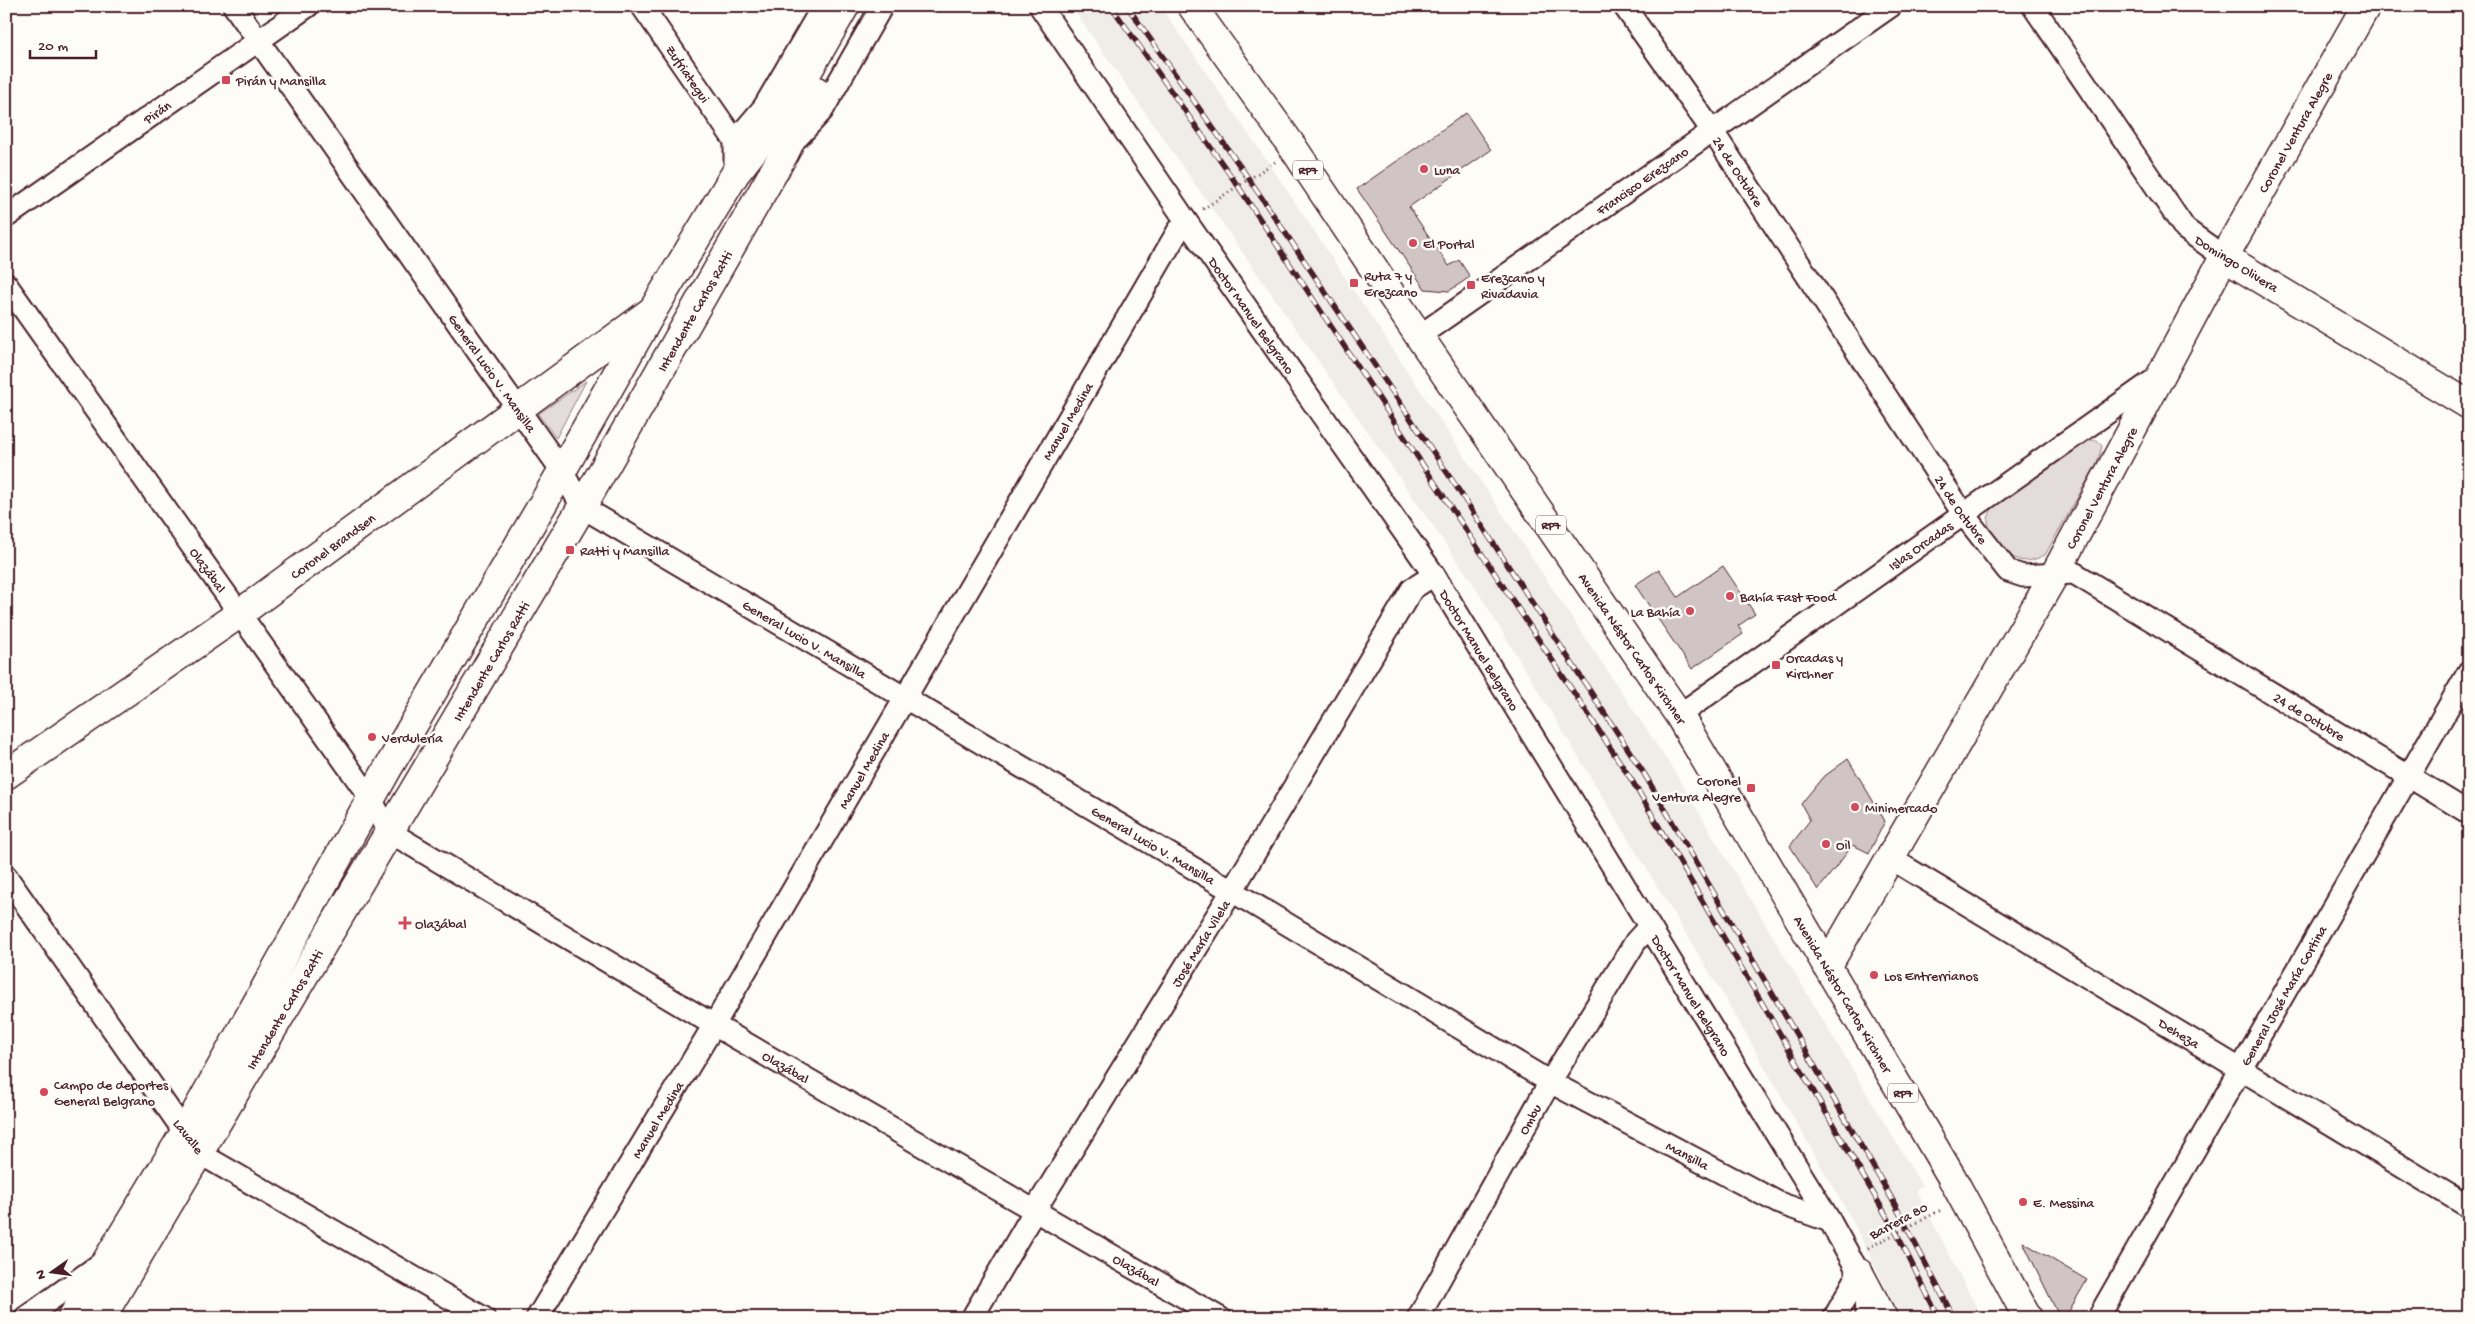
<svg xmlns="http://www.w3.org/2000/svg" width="2475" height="1324" font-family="'Gochi Hand',sans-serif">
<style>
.built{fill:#f0ece8}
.green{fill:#e3dcda;stroke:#967e82}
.building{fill:#d0c5c4;stroke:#4a1f2b}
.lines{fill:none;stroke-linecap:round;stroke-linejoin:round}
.service-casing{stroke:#4a1f2b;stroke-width:15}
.minor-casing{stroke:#4a1f2b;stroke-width:25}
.tertiary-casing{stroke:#4a1f2b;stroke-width:31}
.secondary-casing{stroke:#4a1f2b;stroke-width:31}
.primary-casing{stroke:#4a1f2b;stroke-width:31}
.path{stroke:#4a1f2b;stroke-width:3;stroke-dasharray:1 4;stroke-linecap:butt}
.service{stroke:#fdfcf7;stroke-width:11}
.minor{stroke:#fdfcf7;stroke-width:21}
.tertiary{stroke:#fdfcf7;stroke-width:28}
.secondary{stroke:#fdfcf7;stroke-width:28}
.primary{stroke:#fdfcf7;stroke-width:28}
.rail-casing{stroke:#4a1f2b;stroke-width:5.5}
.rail{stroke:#fdfcf7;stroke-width:4;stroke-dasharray:11;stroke-linecap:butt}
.poi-dot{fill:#d1495b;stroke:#fdfcf7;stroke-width:2}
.labels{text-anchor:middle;stroke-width:5;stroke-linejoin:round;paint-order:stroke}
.shield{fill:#fdfcf7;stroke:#806168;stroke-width:1}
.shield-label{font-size:12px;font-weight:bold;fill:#4a1f2b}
.street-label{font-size:14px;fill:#4a1f2b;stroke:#fdfcf7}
.poi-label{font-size:14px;fill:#4a1f2b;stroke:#fdfcf7;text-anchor:start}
</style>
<rect width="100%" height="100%" fill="#fdfcf7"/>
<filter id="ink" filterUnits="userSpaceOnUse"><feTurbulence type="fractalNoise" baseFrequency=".02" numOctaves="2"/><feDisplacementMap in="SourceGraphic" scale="10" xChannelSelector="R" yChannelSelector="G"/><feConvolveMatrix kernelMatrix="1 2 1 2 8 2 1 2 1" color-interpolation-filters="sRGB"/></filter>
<g filter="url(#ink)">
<!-- built -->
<path class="built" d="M 1071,6 L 1160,6 L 1272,168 L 1674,771 L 1922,1186 L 1916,1190 L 1982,1318 L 1901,1318 L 1852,1220 L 1727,1001 L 1472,582 Z"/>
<!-- green -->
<g class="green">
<path d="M 586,381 L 556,438 L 538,414 Z"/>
<path d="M 2087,440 L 2097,440 L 2102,446 L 2097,463 L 2045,555 C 2023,566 2012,561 1998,541 C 1994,535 1988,528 1988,520 C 1988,515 1992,510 1994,505 Z"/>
</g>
<!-- building -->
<g class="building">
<path d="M 1466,113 L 1491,150 L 1409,207 L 1449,266 L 1459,260 L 1470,277 L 1449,291 L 1425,289 L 1357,189 Z"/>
<path d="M 1723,566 L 1755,614 L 1738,626 L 1743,634 L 1692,669 L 1635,585 L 1659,569 L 1678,597 Z"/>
<path d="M 1848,759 L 1885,821 L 1869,853 L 1853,845 L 1818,890 L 1790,846 L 1810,820 L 1801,804 L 1822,778 Z"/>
<path d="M 2023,1242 L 2087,1280 L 2065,1318 L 2060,1318 Z"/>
</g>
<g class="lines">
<defs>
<path id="service" d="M 1860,1292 L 1861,1318"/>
<g id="minor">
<path id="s1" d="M 234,6 L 562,471 L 582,507 L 1232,891 L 1550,1082 L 1779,1203 L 1830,1221"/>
<path id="s2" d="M 642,6 L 735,141"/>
<path id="s3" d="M 1040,6 L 1186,221 L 1434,575 L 1830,1221 L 1859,1273 L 1834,1318"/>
<path id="s4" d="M 1624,6 L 1713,132 L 1964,515 L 2008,571 L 2023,576 L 2074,573 L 2469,813"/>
<path d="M 2033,6 L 2185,229 L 2224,257"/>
<path d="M 798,137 L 822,111 L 882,6"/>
<path d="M 735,174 L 735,141 L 764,107 L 823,6"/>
<path id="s5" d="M 6,217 L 308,6"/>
<path id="s6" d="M 6,284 L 371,799 L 388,831 L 714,1025 L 1220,1318"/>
<path id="s7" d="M 1419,336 L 1891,6"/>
<path id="s8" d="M 1679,715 L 2161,375"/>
<path id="s9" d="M 1890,858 L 2469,1207"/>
<path d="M 6,876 L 199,1153 L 484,1318"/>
<path d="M 25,1318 L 103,1262"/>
<path id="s10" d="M 537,1318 L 714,1025 L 1178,231 L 1186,221"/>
<path id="s11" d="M 972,1318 L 1035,1210 L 1232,891 L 1412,589 L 1434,575"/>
<path id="s12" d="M 1418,1318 L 1550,1082 L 1636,941 L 1649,927"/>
<path id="s13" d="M 2098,1318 L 2469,671"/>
</g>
<g id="tertiary">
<path d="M 2224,257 L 2469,405"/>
<path id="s14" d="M 6,775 L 239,614 L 653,310"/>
<path id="s15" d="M 1828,965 L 2056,572 L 2224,257 L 2366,6"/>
<path d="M 1859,1273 L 1883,1318"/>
</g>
<g id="secondary">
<path d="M 72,1318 L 185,1132 L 388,768 L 562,471 L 653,310 L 735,174 L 777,120 L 797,90 L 845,6"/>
<path id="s16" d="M 101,1318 L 582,507 L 785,152 L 815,90"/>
</g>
<g id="primary">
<path id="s17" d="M 1192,6 L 1294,149 L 1419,336 L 1679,715 L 1951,1176 L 2028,1318"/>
</g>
</defs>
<!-- service casing -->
<use href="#service" class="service-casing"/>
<!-- minor casing -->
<use href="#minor" class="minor-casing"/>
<!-- tertiary casing -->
<use href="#tertiary" class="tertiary-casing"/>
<!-- secondary casing -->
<use href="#secondary" class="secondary-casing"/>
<!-- primary casing -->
<use href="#primary" class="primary-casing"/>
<!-- path -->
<g class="path">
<path d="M 1203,209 L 1275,162"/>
<path d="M 1868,1248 L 1941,1210"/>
</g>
<!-- service -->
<use href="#service" class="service"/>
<!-- minor -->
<use href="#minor" class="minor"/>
<!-- tertiary -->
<use href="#tertiary" class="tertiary"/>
<!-- secondary -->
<use href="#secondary" class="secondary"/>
<!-- primary -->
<use href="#primary" class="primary"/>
<defs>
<g id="rail">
<path d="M 1111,6 L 1238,186 L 1631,779 L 1897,1234 L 1939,1318"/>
<path d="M 1127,6 L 1249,179 L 1450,477 L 1645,775 L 1892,1199 L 1954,1318"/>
</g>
</defs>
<!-- rail casing -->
<use href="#rail" class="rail-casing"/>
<!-- rail -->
<use href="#rail" class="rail"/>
</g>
</g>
<!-- markers -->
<g class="poi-dot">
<rect x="221" y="75" width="10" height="10" rx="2.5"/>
<circle cx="1424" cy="169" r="5"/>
<circle cx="1413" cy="243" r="5"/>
<rect x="1349" y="278" width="10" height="10" rx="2.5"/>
<rect x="1466" y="280" width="10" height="10" rx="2.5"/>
<rect x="565" y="545" width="10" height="10" rx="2.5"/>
<circle cx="1730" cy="596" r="5"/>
<circle cx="1690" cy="611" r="5"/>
<rect x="1771" y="660" width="10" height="10" rx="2.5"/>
<circle cx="372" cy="737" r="5"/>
<rect x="1746" y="783" width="10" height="10" rx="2.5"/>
<circle cx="1855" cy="807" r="5"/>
<circle cx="1826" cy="844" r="5"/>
<path d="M402.5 915.5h5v5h5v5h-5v5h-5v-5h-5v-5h5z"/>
<circle cx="1874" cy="975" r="5"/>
<circle cx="44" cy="1092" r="5"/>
<circle cx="2023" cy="1202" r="5"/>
</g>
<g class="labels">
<!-- shield labels -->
<g class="shield">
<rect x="1293" y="160.5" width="30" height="19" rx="4"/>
<rect x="1536" y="515.5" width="30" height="19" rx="4"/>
<rect x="1888" y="1083.5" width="30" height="19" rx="4"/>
</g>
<g class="shield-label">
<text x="1308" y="174">RP7</text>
<text x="1551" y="529">RP7</text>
<text x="1903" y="1097">RP7</text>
</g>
<!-- street labels -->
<g class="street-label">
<text dy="5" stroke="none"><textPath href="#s2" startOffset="82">Zufriategui</textPath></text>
<text dy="5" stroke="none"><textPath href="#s5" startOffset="184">Pirán</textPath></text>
<text dy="5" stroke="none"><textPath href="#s15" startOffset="955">Coronel Ventura Alegre</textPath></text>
<text dy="5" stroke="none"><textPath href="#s4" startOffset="201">24 de Octubre</textPath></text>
<text dy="5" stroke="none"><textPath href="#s7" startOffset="272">Francisco Erezcano</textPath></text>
<text transform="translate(2237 263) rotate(32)" y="5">Domingo Olivera</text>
<text dy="5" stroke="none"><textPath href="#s16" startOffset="1169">Intendente Carlos Ratti</textPath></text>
<text dy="5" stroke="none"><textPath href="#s3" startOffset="375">Doctor Manuel Belgrano</textPath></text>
<text dy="5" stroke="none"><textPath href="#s1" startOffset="449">General Lucio V. Mansilla</textPath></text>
<text dy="5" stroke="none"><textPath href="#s10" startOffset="1042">Manuel Medina</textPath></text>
<text dy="5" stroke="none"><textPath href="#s15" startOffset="550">Coronel Ventura Alegre</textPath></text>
<text dy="5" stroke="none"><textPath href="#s4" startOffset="606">24 de Octubre</textPath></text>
<text dy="5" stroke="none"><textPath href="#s8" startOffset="295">Islas Orcadas</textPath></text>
<text dy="5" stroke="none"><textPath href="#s14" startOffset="399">Coronel Brandsen</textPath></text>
<text dy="5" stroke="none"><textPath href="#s6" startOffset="350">Olazábal</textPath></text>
<text dy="5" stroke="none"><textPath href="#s1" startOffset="869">General Lucio V. Mansilla</textPath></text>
<text dy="5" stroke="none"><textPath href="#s17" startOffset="779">Avenida Néstor Carlos Kirchner</textPath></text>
<text dy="5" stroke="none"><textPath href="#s3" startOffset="780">Doctor Manuel Belgrano</textPath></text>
<text dy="5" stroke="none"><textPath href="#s16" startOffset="764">Intendente Carlos Ratti</textPath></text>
<text dy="5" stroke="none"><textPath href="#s4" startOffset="1026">24 de Octubre</textPath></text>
<text dy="5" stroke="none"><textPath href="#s10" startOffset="638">Manuel Medina</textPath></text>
<text dy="5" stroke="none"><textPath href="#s1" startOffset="1274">General Lucio V. Mansilla</textPath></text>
<text dy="5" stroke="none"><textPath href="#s11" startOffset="439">José María Vilela</textPath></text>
<text dy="5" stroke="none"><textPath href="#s17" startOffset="1184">Avenida Néstor Carlos Kirchner</textPath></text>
<text dy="5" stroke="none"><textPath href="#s13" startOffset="372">General José María Cortina</textPath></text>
<text dy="5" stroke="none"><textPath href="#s3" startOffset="1185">Doctor Manuel Belgrano</textPath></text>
<text dy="5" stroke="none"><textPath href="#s16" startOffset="359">Intendente Carlos Ratti</textPath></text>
<text dy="5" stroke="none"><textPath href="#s9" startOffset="338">Deheza</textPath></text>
<text dy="5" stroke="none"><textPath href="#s6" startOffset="1130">Olazábal</textPath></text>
<text dy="5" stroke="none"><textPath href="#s10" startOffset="232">Manuel Medina</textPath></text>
<text dy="5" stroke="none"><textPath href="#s12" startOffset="228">Ombu</textPath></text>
<text transform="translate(189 1136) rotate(52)" y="5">Lavalle</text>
<text dy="5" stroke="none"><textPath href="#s1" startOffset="1892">Mansilla</textPath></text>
<text transform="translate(1898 1220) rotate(-28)" y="5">Barrera 80</text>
<text dy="5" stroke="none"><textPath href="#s6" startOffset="1535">Olazábal</textPath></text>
</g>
<!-- poi labels -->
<g class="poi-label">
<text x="236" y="85">Pirán y Mansilla</text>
<text x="1434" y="174">Luna</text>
<text x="1423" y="248">El Portal</text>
<text x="1364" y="280">Ruta 7 y<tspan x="1364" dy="16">Erezcano</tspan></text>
<text x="1481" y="282">Erezcano y<tspan x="1481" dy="16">Rivadavia</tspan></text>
<text x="580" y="555">Ratti y Mansilla</text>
<text x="1740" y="601">Bahía Fast Food</text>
<text x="1680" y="616" text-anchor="end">La Bahía</text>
<text x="1786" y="662">Orcadas y<tspan x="1786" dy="16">Kirchner</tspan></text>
<text x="382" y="742">Verdulería</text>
<text x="1741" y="785" text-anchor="end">Coronel<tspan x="1741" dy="16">Ventura Alegre</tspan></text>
<text x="1865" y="812">Minimercado</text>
<text x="1836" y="849">Oil</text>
<text x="415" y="928">Olazábal</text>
<text x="1884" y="980">Los Entrerrianos</text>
<text x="54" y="1089">Campo de deportes<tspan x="54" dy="16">General Belgrano</tspan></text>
<text x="2033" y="1207">E. Messina</text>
</g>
</g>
<!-- margin -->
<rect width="2475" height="1324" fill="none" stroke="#fdfcf7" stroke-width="25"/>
<rect x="12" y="12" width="2450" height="1299" fill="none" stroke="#4a1f2b" stroke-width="2" filter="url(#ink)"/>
<!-- north arrow -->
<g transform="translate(52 1272) rotate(256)" stroke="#fdfcf7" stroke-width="4" paint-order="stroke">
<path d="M0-4L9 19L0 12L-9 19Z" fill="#4a1f2b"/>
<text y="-8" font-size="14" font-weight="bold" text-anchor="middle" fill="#4a1f2b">N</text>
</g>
<!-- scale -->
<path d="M30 50v8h66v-8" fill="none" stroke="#4a1f2b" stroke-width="2.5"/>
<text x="38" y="50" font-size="15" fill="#4a1f2b" stroke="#fdfcf7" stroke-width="4" paint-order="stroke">20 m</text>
</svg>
